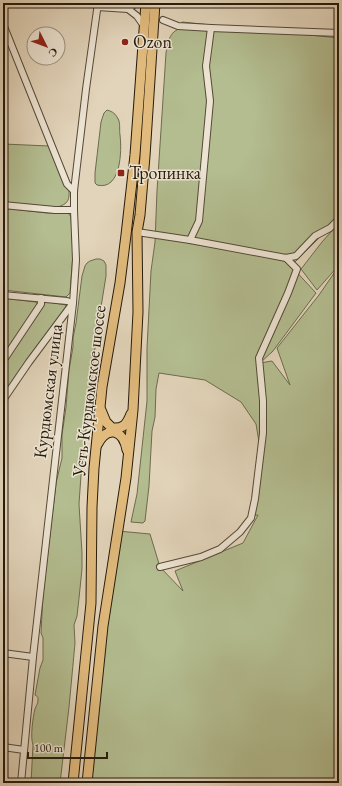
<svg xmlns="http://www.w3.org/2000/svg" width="342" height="786" font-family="'EB Garamond',serif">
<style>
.green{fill:#b3bd90;stroke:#6c6c4e}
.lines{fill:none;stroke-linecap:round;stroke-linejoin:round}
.street-casing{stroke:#554937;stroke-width:8}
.primary-casing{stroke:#261b0b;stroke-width:11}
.street{stroke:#ece3d2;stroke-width:6}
.primary{stroke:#e1ba7d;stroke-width:9}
.poi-dot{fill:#8f2418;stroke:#ece3d2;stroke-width:1.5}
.labels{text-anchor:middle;stroke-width:3;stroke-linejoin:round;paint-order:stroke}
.poi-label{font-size:18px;fill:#261b0b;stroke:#ece3d2;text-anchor:start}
.street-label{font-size:18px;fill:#261b0b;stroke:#ece3d2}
</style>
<rect width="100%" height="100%" fill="#e2d4ba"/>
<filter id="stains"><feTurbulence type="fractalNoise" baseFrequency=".005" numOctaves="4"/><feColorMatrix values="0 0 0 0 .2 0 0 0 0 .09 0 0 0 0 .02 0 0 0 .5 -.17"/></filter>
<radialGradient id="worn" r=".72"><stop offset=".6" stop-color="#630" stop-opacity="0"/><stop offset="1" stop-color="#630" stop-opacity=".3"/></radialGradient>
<!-- green -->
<g class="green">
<path d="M 182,22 L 339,38 L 339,216 L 319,238 L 291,266 L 316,293 L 273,351 L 260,363 L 272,361 L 290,385 L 277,348 L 319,295 L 339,266 L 339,783 L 87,783 L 118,531 L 150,534 L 160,567 L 183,591 L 175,571 L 243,543 L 258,515 L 250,516 L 260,448 L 256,424 L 241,402 L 205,380 L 159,373 L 156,389 L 155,417 L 152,431 L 149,486 L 145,521 L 143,523 L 131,522 L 137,494 L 147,401 L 147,348 L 151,271 L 155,242 L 157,191 L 166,53 C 168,41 170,29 184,28 Z"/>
<path d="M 107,110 C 111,111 115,113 117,117 C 121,122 119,129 120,135 C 122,151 121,191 97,185 L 95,183 L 95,173 L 101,122 L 104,113 Z"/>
<path d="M 3,144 L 49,146 L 69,191 C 70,203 65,205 54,208 L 3,203 Z"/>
<path d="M 3,208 L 47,213 L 68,213 L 71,217 L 73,253 L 70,293 L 66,297 L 3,290 Z"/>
<path d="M 339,223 L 339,265 L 317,290 L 301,269 L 322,242 Z"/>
<path d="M 96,259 L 100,259 L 104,261 L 106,265 L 106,276 L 96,338 L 81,475 L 79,504 L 82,553 L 82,569 L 79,598 L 77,616 L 74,625 L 75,643 L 69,707 L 60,783 L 31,783 L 33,745 C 30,737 33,717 35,709 C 36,706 38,704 38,700 C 38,697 38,697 35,695 L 40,668 L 43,660 L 43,638 L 41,633 L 43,595 L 56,483 L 62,458 L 62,435 L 66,407 L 69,370 L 73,347 L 73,338 L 76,323 L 82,276 L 85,266 L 87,263 L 90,261 Z"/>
<path d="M 3,298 L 36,302 L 38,305 L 3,357 Z"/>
<path d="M 48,302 L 66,305 L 66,307 L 27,360 L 3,396 L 3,364 L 44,303 Z"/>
</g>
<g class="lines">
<defs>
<g id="street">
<path d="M 97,7 L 128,9 L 137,16 L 144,26"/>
<path d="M 128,9 L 136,3"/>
<path d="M 163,20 L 178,26 L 211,28 L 339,33"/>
<path d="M 3,24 L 67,184 L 74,191"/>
<path d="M 3,205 L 55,210 L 74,210"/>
<path d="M 137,232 L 190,240 L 286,258 L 296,256 L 315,236 L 330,228 L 339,219"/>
<path d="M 190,240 L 199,221 L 210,101 L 206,66 L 211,28"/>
<path d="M 3,295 L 67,301 L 73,303 L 29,362 L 3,400"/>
<path d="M 3,361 L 41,304 L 41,298"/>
<path d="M 160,567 L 201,557 L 220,549 L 240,532 L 251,518 L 255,499 L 263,433 L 263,401 L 259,358 L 288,293 L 297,269 L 286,258"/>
<path d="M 3,653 L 33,657"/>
<path d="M 3,747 L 24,750"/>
<path d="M 21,783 L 33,657 L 73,303 L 76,260 L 74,210 L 74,191 L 86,89 L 98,3"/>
</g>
<g id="primary">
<path d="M 101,410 L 106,422 L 112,428 C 124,429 127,424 131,414"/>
<path d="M 97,445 C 107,425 123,429 127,450"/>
<path d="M 73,783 L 91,603 L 92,507 L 94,468 L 102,387 L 120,283 L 126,235 L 135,155 L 146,3"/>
<path d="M 87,783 L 103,626 L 126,478 L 133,410 L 138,312 L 137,232 L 140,215 L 145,156 L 155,3"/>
</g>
</defs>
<!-- street casing -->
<use href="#street" class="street-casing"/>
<!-- primary casing -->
<use href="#primary" class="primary-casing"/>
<!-- street -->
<use href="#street" class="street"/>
<!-- primary -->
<use href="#primary" class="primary"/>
</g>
<!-- markers -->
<g class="poi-dot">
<circle cx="125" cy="42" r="4"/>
<rect x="117" y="169" width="8" height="8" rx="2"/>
</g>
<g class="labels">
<!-- poi labels -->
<g class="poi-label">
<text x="133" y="48">Ozon</text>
<text x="129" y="179">Тропинка</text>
</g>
<!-- street labels -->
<g class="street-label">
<text transform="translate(48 391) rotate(-83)" y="6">Курдюмская улица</text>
<text transform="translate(89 391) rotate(-83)" y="6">Усть-Курдюмское шоссе</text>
</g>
</g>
<!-- margin -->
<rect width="342" height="786" fill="none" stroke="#e2d4ba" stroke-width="16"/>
<rect x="4" y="4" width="334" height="778" fill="none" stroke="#261b0b" stroke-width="2"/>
<rect x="8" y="8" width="326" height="770" fill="none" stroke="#261b0b"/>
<!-- north arrow -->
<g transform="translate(46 46) rotate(132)"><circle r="19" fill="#ece3d2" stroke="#9d9382"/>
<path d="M0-3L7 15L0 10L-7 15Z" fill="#8f2418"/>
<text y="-6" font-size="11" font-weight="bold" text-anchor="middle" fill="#261b0b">С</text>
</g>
<!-- scale -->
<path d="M28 752v6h79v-6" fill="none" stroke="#261b0b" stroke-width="2"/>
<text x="34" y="752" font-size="12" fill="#261b0b" stroke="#ece3d2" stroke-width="3" paint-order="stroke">100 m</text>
<rect width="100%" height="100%" filter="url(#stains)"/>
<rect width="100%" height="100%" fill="url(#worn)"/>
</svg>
